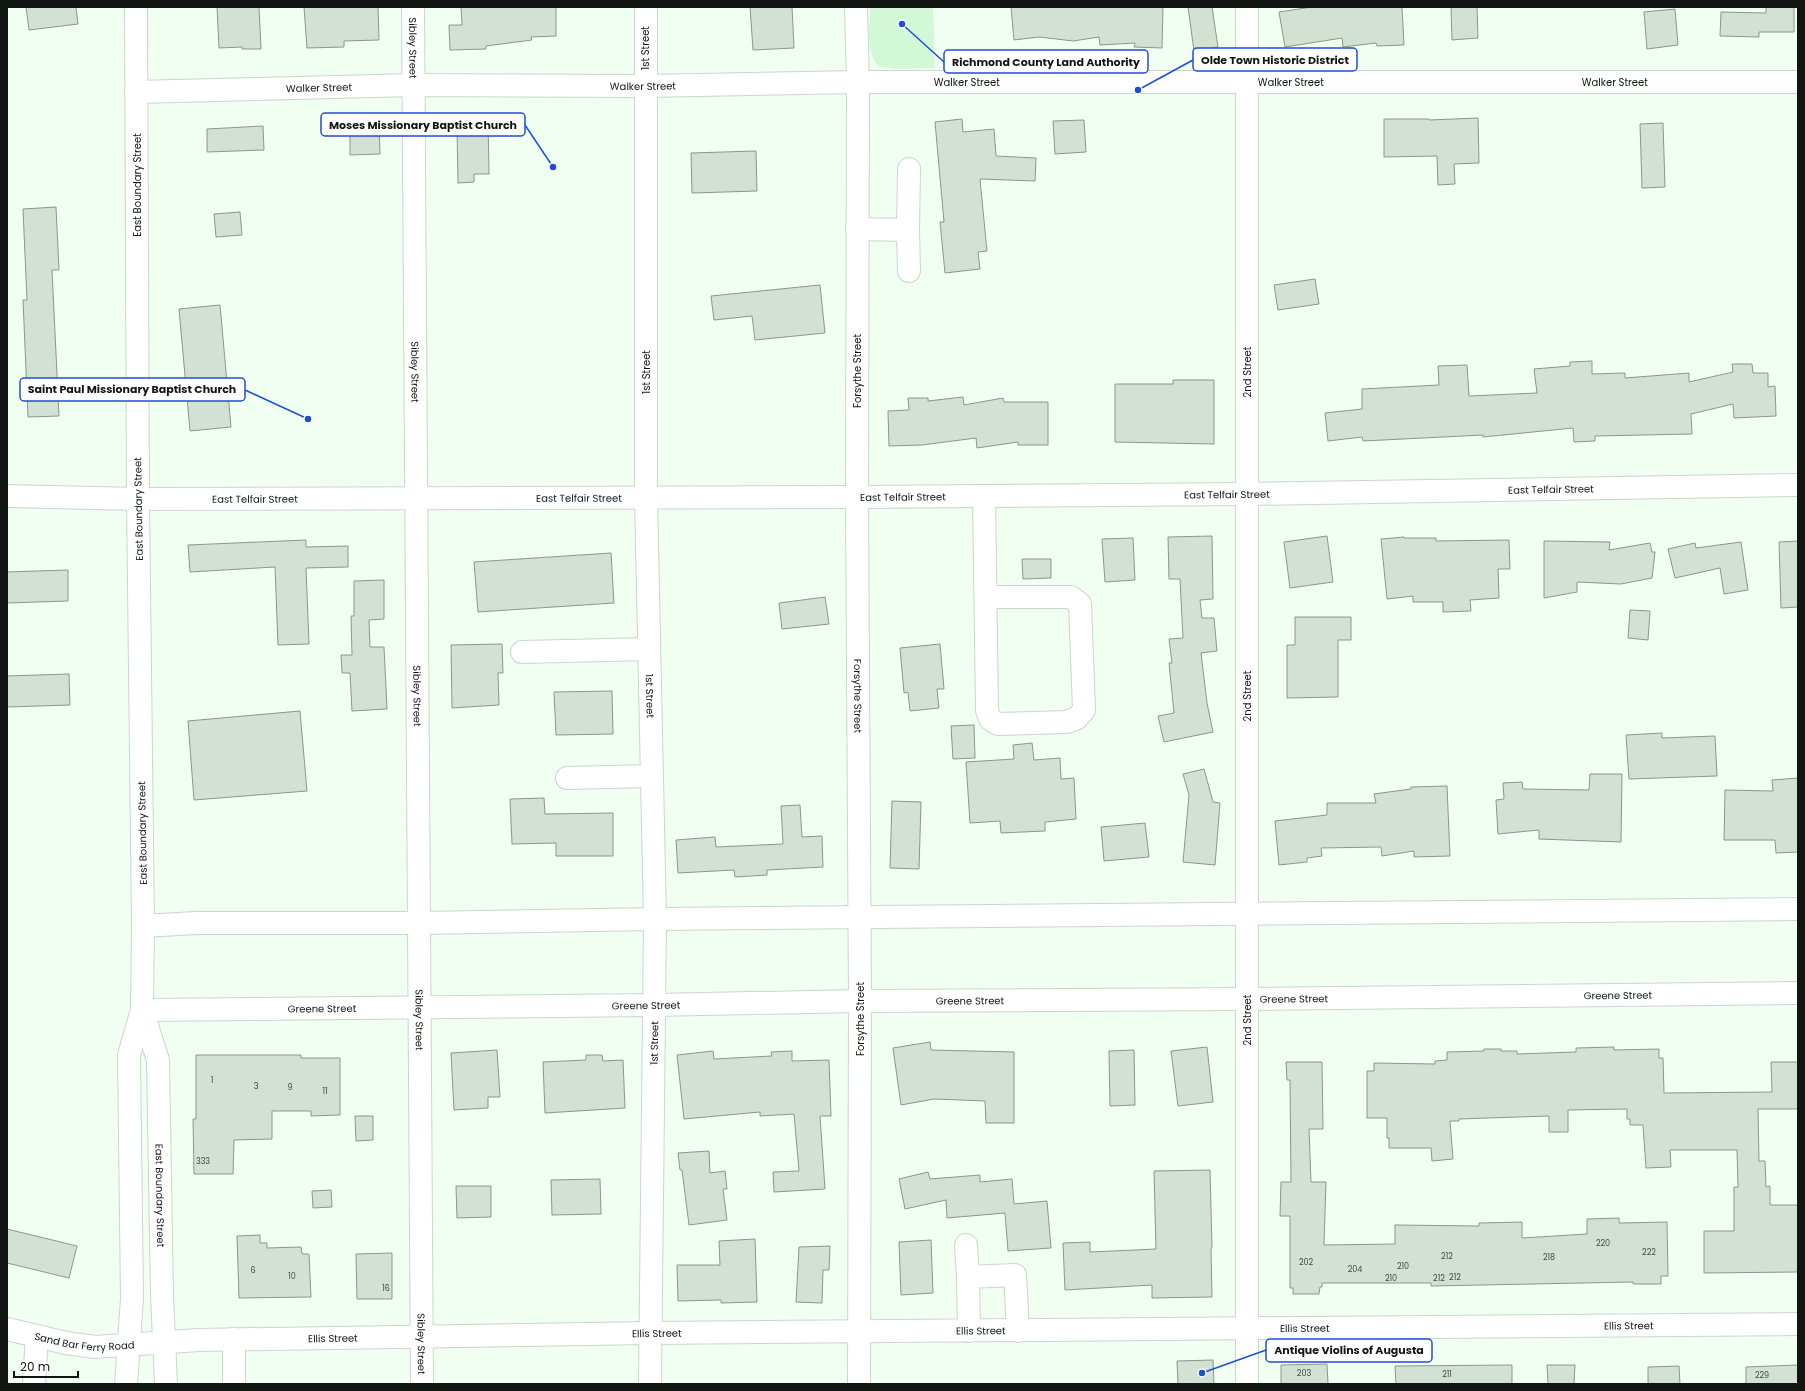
<svg xmlns="http://www.w3.org/2000/svg" width="1805" height="1391" font-family="Poppins,sans-serif">
<style>
.green{fill:#d3f8d6}
.building{fill:#d3e1d4;stroke:#8a978b}
.lines{fill:none;stroke-linecap:round;stroke-linejoin:round}
.minor-casing{stroke:#c9d7ca;stroke-width:24}
.major-casing{stroke:#c9d7ca;stroke-width:24}
.minor{stroke:#fff;stroke-width:22}
.major{stroke:#fff;stroke-width:22}
.labels{text-anchor:middle;stroke-width:3;stroke-linejoin:round;paint-order:stroke}
.number-label{font-size:8px;fill:#414842}
.street-label{font-size:10px;fill:#101511;stroke:#fff}
.leader{fill:none;stroke:#1d4ed8;stroke-width:1.5}
.callout-dot{fill:#1d4ed8;stroke:#fff;stroke-width:1.5}
.callout{fill:#fff;stroke:#1d4ed8;stroke-width:1.5}
.callout-label{font-size:11px;text-anchor:middle;font-weight:bold;fill:#101511}
</style>
<rect width="100%" height="100%" fill="#f1fff2"/>
<!-- green -->
<path class="green" d="M 870,7 L 933,7 L 935,68 L 896,69 L 878,66 C 865,50 870,27 870,7 Z"/>
<!-- building -->
<g class="building">
<path d="M 26,7 L 76,7 L 78,24 L 29,30 Z"/>
<path d="M 217,7 L 259,7 L 261,49 L 242,49 L 242,47 L 219,48 Z"/>
<path d="M 304,7 L 378,7 L 379,40 L 344,41 L 344,47 L 307,48 Z"/>
<path d="M 461,7 L 556,7 L 556,36 L 531,37 L 532,40 L 486,46 L 486,49 L 450,50 L 449,25 L 462,25 Z"/>
<path d="M 750,7 L 792,7 L 794,48 L 753,50 Z"/>
<path d="M 1011,7 L 1163,7 L 1162,48 L 1134,47 L 1135,43 L 1100,45 L 1099,37 L 1073,41 L 1039,37 L 1014,40 Z"/>
<path d="M 1188,7 L 1212,7 L 1218,47 L 1194,51 Z"/>
<path d="M 1312,7 L 1402,7 L 1404,45 L 1377,46 L 1376,43 L 1343,47 L 1342,38 L 1285,47 L 1279,12 Z"/>
<path d="M 1451,7 L 1477,7 L 1478,38 L 1452,40 Z"/>
<path d="M 1766,7 L 1794,7 L 1794,32 L 1759,32 L 1759,37 L 1720,36 L 1721,12 L 1766,13 Z"/>
<path d="M 1675,9 L 1678,45 L 1647,49 L 1644,12 Z"/>
<path d="M 1478,118 L 1479,163 L 1454,164 L 1455,184 L 1438,185 L 1437,156 L 1384,157 L 1384,119 L 1429,119 L 1429,120 Z"/>
<path d="M 470,119 L 488,119 L 489,174 L 474,174 L 474,182 L 458,183 L 457,130 L 471,130 Z"/>
<path d="M 962,119 L 963,132 L 994,129 L 996,156 L 1036,158 L 1035,181 L 980,179 L 987,251 L 978,252 L 980,269 L 945,273 L 940,222 L 944,222 L 935,122 Z"/>
<path d="M 1084,120 L 1086,152 L 1055,154 L 1053,121 Z"/>
<path d="M 379,123 L 380,154 L 350,155 L 350,124 Z"/>
<path d="M 1663,123 L 1665,187 L 1642,188 L 1640,124 Z"/>
<path d="M 263,126 L 264,150 L 207,152 L 207,129 Z"/>
<path d="M 756,151 L 757,191 L 692,193 L 691,153 Z"/>
<path d="M 56,207 L 59,270 L 52,270 L 59,416 L 28,417 L 23,300 L 27,300 L 23,209 Z"/>
<path d="M 240,212 L 242,235 L 216,237 L 214,214 Z"/>
<path d="M 1315,279 L 1319,304 L 1278,310 L 1274,285 Z"/>
<path d="M 820,285 L 825,333 L 755,340 L 752,316 L 714,320 L 711,296 Z"/>
<path d="M 220,305 L 231,427 L 190,431 L 179,309 Z"/>
<path d="M 1592,361 L 1592,374 L 1625,373 L 1625,378 L 1689,373 L 1689,382 L 1733,372 L 1732,364 L 1752,364 L 1753,373 L 1768,373 L 1768,387 L 1775,386 L 1776,416 L 1734,418 L 1733,404 L 1691,414 L 1692,434 L 1595,436 L 1595,441 L 1574,442 L 1573,428 L 1483,437 L 1483,435 L 1363,441 L 1362,437 L 1328,441 L 1325,413 L 1362,409 L 1362,389 L 1439,385 L 1438,366 L 1467,365 L 1469,396 L 1537,393 L 1534,369 L 1570,366 L 1570,362 Z"/>
<path d="M 1173,380 L 1214,380 L 1214,444 L 1115,442 L 1115,384 L 1173,384 Z"/>
<path d="M 963,397 L 964,405 L 1003,398 L 1004,402 L 1048,402 L 1048,445 L 1018,445 L 1018,442 L 977,448 L 976,438 L 922,445 L 889,446 L 888,411 L 909,410 L 908,398 L 928,398 L 928,401 Z"/>
<path d="M 1212,536 L 1213,599 L 1200,600 L 1202,618 L 1214,618 L 1217,651 L 1201,653 L 1207,703 L 1213,732 L 1164,742 L 1158,716 L 1174,713 L 1169,663 L 1172,663 L 1169,639 L 1183,638 L 1180,579 L 1169,579 L 1168,537 Z"/>
<path d="M 1327,536 L 1333,582 L 1290,588 L 1284,542 Z"/>
<path d="M 1404,537 L 1404,538 L 1436,538 L 1436,541 L 1509,540 L 1510,569 L 1498,569 L 1499,598 L 1470,600 L 1471,611 L 1443,612 L 1443,602 L 1413,602 L 1413,596 L 1387,599 L 1381,539 Z"/>
<path d="M 1133,538 L 1135,580 L 1105,582 L 1102,539 Z"/>
<path d="M 306,540 L 306,547 L 348,546 L 348,567 L 306,568 L 309,644 L 278,645 L 275,567 L 190,572 L 188,545 Z"/>
<path d="M 1544,541 L 1610,542 L 1609,550 L 1650,543 L 1652,552 L 1655,552 L 1652,578 L 1621,584 L 1577,582 L 1577,592 L 1544,598 Z"/>
<path d="M 1798,541 L 1798,607 L 1781,608 L 1779,542 Z"/>
<path d="M 1741,542 L 1748,590 L 1724,594 L 1720,568 L 1675,578 L 1668,549 L 1695,543 L 1696,548 Z"/>
<path d="M 611,553 L 614,603 L 478,612 L 474,562 Z"/>
<path d="M 1022,559 L 1051,559 L 1051,578 L 1023,579 Z"/>
<path d="M 68,570 L 68,601 L 7,603 L 7,572 Z"/>
<path d="M 384,580 L 384,619 L 369,620 L 370,647 L 384,647 L 387,709 L 352,711 L 350,673 L 342,673 L 341,655 L 352,655 L 351,616 L 354,616 L 354,581 Z"/>
<path d="M 825,597 L 829,624 L 782,629 L 779,603 Z"/>
<path d="M 1630,610 L 1650,611 L 1648,640 L 1628,638 Z"/>
<path d="M 1295,617 L 1351,617 L 1351,640 L 1338,640 L 1338,697 L 1287,698 L 1287,645 L 1295,645 Z"/>
<path d="M 502,644 L 503,673 L 498,673 L 499,705 L 452,708 L 451,645 Z"/>
<path d="M 940,644 L 944,689 L 937,689 L 939,708 L 910,711 L 908,692 L 904,693 L 900,648 Z"/>
<path d="M 69,674 L 70,705 L 7,707 L 7,676 Z"/>
<path d="M 612,691 L 613,734 L 556,735 L 554,692 Z"/>
<path d="M 300,711 L 307,791 L 194,800 L 188,721 Z"/>
<path d="M 974,725 L 975,758 L 953,759 L 951,726 Z"/>
<path d="M 1662,733 L 1662,738 L 1715,736 L 1717,776 L 1629,779 L 1626,735 Z"/>
<path d="M 1032,743 L 1034,760 L 1060,758 L 1061,779 L 1074,778 L 1076,819 L 1045,822 L 1045,831 L 1001,833 L 1000,821 L 970,823 L 966,762 L 1014,759 L 1013,745 Z"/>
<path d="M 1204,769 L 1213,802 L 1220,803 L 1215,865 L 1183,862 L 1189,795 L 1183,774 Z"/>
<path d="M 1590,774 L 1622,774 L 1621,842 L 1539,839 L 1539,830 L 1498,834 L 1496,800 L 1504,799 L 1503,783 L 1522,782 L 1523,789 L 1589,790 Z"/>
<path d="M 1798,778 L 1798,852 L 1776,853 L 1775,840 L 1724,840 L 1725,790 L 1773,791 L 1772,780 Z"/>
<path d="M 1447,786 L 1450,856 L 1414,857 L 1414,851 L 1382,856 L 1381,847 L 1321,848 L 1322,856 L 1307,858 L 1307,862 L 1279,865 L 1275,821 L 1327,815 L 1327,803 L 1376,803 L 1374,794 L 1411,789 L 1411,787 Z"/>
<path d="M 544,798 L 545,814 L 613,813 L 613,856 L 556,856 L 556,843 L 512,844 L 510,799 Z"/>
<path d="M 892,801 L 921,802 L 919,869 L 890,868 Z"/>
<path d="M 800,805 L 802,837 L 822,836 L 823,867 L 767,870 L 767,875 L 735,877 L 734,870 L 678,873 L 676,840 L 715,837 L 716,847 L 783,844 L 781,806 Z"/>
<path d="M 1145,823 L 1149,857 L 1104,861 L 1101,827 Z"/>
<path d="M 930,1042 L 931,1050 L 1014,1052 L 1014,1123 L 986,1123 L 985,1101 L 934,1099 L 901,1105 L 893,1048 Z"/>
<path d="M 1207,1047 L 1213,1102 L 1178,1106 L 1171,1051 Z"/>
<path d="M 1614,1047 L 1614,1050 L 1659,1049 L 1659,1058 L 1663,1058 L 1664,1093 L 1772,1092 L 1771,1062 L 1798,1062 L 1798,1109 L 1758,1109 L 1759,1161 L 1765,1161 L 1766,1187 L 1770,1186 L 1770,1205 L 1798,1205 L 1798,1272 L 1704,1273 L 1704,1231 L 1734,1231 L 1734,1187 L 1738,1187 L 1737,1150 L 1670,1150 L 1671,1167 L 1646,1168 L 1643,1125 L 1630,1125 L 1630,1119 L 1627,1119 L 1627,1109 L 1568,1110 L 1568,1132 L 1549,1132 L 1549,1116 L 1459,1119 L 1459,1121 L 1450,1121 L 1453,1159 L 1432,1161 L 1431,1148 L 1389,1148 L 1389,1138 L 1387,1138 L 1387,1118 L 1367,1118 L 1367,1071 L 1374,1071 L 1374,1063 L 1435,1064 L 1435,1061 L 1447,1060 L 1447,1052 L 1484,1051 L 1484,1049 L 1501,1049 L 1501,1051 L 1517,1051 L 1517,1054 L 1576,1052 L 1576,1048 Z"/>
<path d="M 497,1050 L 500,1097 L 488,1097 L 488,1108 L 454,1110 L 451,1053 Z"/>
<path d="M 1134,1050 L 1135,1105 L 1110,1106 L 1109,1051 Z"/>
<path d="M 713,1051 L 714,1059 L 772,1056 L 771,1052 L 792,1051 L 792,1061 L 829,1060 L 831,1116 L 820,1116 L 825,1189 L 774,1192 L 773,1172 L 799,1171 L 794,1114 L 760,1116 L 760,1112 L 684,1119 L 677,1055 Z"/>
<path d="M 196,1055 L 301,1055 L 301,1058 L 340,1058 L 340,1115 L 311,1116 L 311,1111 L 272,1111 L 272,1139 L 234,1140 L 233,1174 L 194,1174 L 193,1119 L 196,1119 Z"/>
<path d="M 586,1055 L 602,1055 L 603,1061 L 623,1060 L 625,1108 L 545,1113 L 543,1062 L 586,1060 Z"/>
<path d="M 1286,1062 L 1322,1062 L 1323,1129 L 1309,1129 L 1311,1182 L 1326,1182 L 1324,1245 L 1395,1244 L 1395,1225 L 1479,1226 L 1479,1223 L 1522,1222 L 1522,1238 L 1587,1234 L 1587,1219 L 1619,1218 L 1619,1223 L 1667,1222 L 1668,1276 L 1661,1276 L 1661,1284 L 1633,1284 L 1633,1282 L 1431,1286 L 1431,1283 L 1322,1283 L 1322,1287 L 1320,1287 L 1319,1294 L 1293,1294 L 1293,1288 L 1290,1288 L 1290,1216 L 1280,1216 L 1281,1182 L 1291,1182 L 1290,1080 L 1287,1080 Z"/>
<path d="M 355,1116 L 373,1116 L 373,1140 L 356,1141 Z"/>
<path d="M 709,1151 L 710,1173 L 725,1171 L 727,1189 L 723,1189 L 727,1220 L 689,1225 L 682,1170 L 680,1170 L 678,1153 Z"/>
<path d="M 1210,1170 L 1212,1248 L 1211,1249 L 1212,1297 L 1152,1298 L 1152,1285 L 1065,1290 L 1063,1243 L 1090,1242 L 1090,1252 L 1156,1249 L 1154,1171 Z"/>
<path d="M 928,1172 L 930,1179 L 980,1175 L 980,1182 L 1012,1179 L 1014,1204 L 1047,1201 L 1051,1248 L 1008,1251 L 1005,1213 L 947,1218 L 946,1200 L 905,1209 L 899,1179 Z"/>
<path d="M 600,1179 L 601,1214 L 552,1215 L 551,1180 Z"/>
<path d="M 456,1186 L 491,1186 L 491,1217 L 457,1218 Z"/>
<path d="M 331,1190 L 332,1207 L 313,1208 L 312,1191 Z"/>
<path d="M 7,1229 L 77,1246 L 69,1278 L 7,1263 Z"/>
<path d="M 260,1235 L 260,1243 L 267,1243 L 267,1248 L 301,1247 L 302,1254 L 309,1254 L 311,1297 L 239,1298 L 237,1236 Z"/>
<path d="M 755,1239 L 757,1302 L 721,1303 L 721,1300 L 678,1301 L 677,1265 L 720,1265 L 719,1241 Z"/>
<path d="M 931,1240 L 933,1293 L 901,1295 L 899,1242 Z"/>
<path d="M 830,1246 L 829,1270 L 823,1270 L 822,1303 L 796,1302 L 799,1247 Z"/>
<path d="M 392,1253 L 392,1299 L 357,1299 L 356,1254 Z"/>
<path d="M 1213,1360 L 1214,1384 L 1178,1384 L 1177,1361 Z"/>
<path d="M 1327,1364 L 1328,1384 L 1281,1384 L 1281,1365 Z"/>
<path d="M 1512,1365 L 1512,1384 L 1396,1384 L 1395,1366 Z"/>
<path d="M 1547,1365 L 1575,1365 L 1574,1384 L 1548,1384 Z"/>
<path d="M 1798,1365 L 1798,1384 L 1746,1384 L 1746,1367 Z"/>
<path d="M 1679,1366 L 1680,1384 L 1648,1384 L 1648,1367 Z"/>
</g>
<g class="lines">
<defs>
<g id="minor">
<path id="s1" d="M 413,7 L 422,1384"/>
<path id="s2" d="M 646,7 L 646,497 L 655,919 L 650,1384"/>
<path id="s3" d="M 856,7 L 858,82 L 857,497 L 860,1001 L 859,1384"/>
<path d="M 1247,7 L 1247,1384"/>
<path id="s4" d="M 136,92 L 414,85 L 645,86 L 858,82 L 1798,82"/>
<path d="M 857,229 L 908,230 L 909,271"/>
<path d="M 908,230 L 909,169"/>
<path id="s5" d="M 7,496 L 138,499 L 857,497 L 1247,494 L 1798,485"/>
<path d="M 984,496 L 987,710 L 990,719 L 998,724 L 1067,722 L 1077,718 L 1084,710 L 1080,604 L 1071,597 L 986,597"/>
<path d="M 522,652 L 649,649"/>
<path d="M 567,778 L 652,776"/>
<path d="M 966,1245 L 968,1277"/>
<path id="s6" d="M 7,1329 L 66,1343 L 95,1347 L 198,1340 L 650,1333 L 1798,1324"/>
<path d="M 969,1331 L 968,1277 L 1015,1275 L 1018,1331"/>
<path d="M 234,1339 L 234,1384"/>
<path d="M 34,1384 L 37,1336"/>
</g>
<g id="major">
<path d="M 143,926 L 196,923 L 419,923 L 655,919 L 1798,909"/>
<path id="s7" d="M 142,1010 L 654,1005 L 860,1001 L 1247,999 L 1798,993"/>
<path id="s8" d="M 142,1010 L 158,1060 L 162,1295 L 166,1384"/>
<path d="M 126,1384 L 132,1299 L 129,1055 L 142,1010 L 143,926 L 138,499 L 136,7"/>
</g>
</defs>
<!-- minor casing -->
<use href="#minor" class="minor-casing"/>
<!-- major casing -->
<use href="#major" class="major-casing"/>
<!-- minor -->
<use href="#minor" class="minor"/>
<!-- major -->
<use href="#major" class="major"/>
</g>
<g class="labels">
<!-- number labels -->
<g class="number-label">
<text x="212" y="1083">1</text>
<text x="256" y="1089">3</text>
<text x="290" y="1090">9</text>
<text x="325" y="1094">11</text>
<text x="203" y="1164">333</text>
<text x="1603" y="1246">220</text>
<text x="1649" y="1255">222</text>
<text x="1447" y="1259">212</text>
<text x="1549" y="1260">218</text>
<text x="1306" y="1265">202</text>
<text x="1403" y="1269">210</text>
<text x="1355" y="1272">204</text>
<text x="253" y="1273">6</text>
<text x="292" y="1279">10</text>
<text x="1455" y="1280">212</text>
<text x="1391" y="1281">210</text>
<text x="1439" y="1281">212</text>
<text x="386" y="1291">16</text>
<text x="1304" y="1376">203</text>
<text x="1447" y="1377">211</text>
<text x="1762" y="1378">229</text>
</g>
<!-- street labels -->
<g class="street-label">
<text dy="4" stroke="none"><textPath href="#s1" startOffset="41">Sibley Street</textPath></text>
<text transform="translate(645 48) rotate(-90)" y="4">1st Street</text>
<text dy="4" stroke="none"><textPath href="#s4" startOffset="831">Walker Street</textPath></text>
<text dy="4" stroke="none"><textPath href="#s4" startOffset="1155">Walker Street</textPath></text>
<text dy="4" stroke="none"><textPath href="#s4" startOffset="1479">Walker Street</textPath></text>
<text dy="4" stroke="none"><textPath href="#s4" startOffset="507">Walker Street</textPath></text>
<text dy="4" stroke="none"><textPath href="#s4" startOffset="183">Walker Street</textPath></text>
<text transform="translate(137 185) rotate(-90)" y="4">East Boundary Street</text>
<text transform="translate(857 371) rotate(-90)" y="4">Forsythe Street</text>
<text dy="4" stroke="none"><textPath href="#s1" startOffset="365">Sibley Street</textPath></text>
<text transform="translate(646 372) rotate(-90)" y="4">1st Street</text>
<text transform="translate(1247 372) rotate(-90)" y="4">2nd Street</text>
<text dy="4" stroke="none"><textPath href="#s5" startOffset="1544">East Telfair Street</textPath></text>
<text dy="4" stroke="none"><textPath href="#s5" startOffset="1220">East Telfair Street</textPath></text>
<text dy="4" stroke="none"><textPath href="#s5" startOffset="896">East Telfair Street</textPath></text>
<text dy="4" stroke="none"><textPath href="#s5" startOffset="572">East Telfair Street</textPath></text>
<text dy="4" stroke="none"><textPath href="#s5" startOffset="248">East Telfair Street</textPath></text>
<text transform="translate(138 509) rotate(-91)" y="4">East Boundary Street</text>
<text dy="4" stroke="none"><textPath href="#s3" startOffset="689">Forsythe Street</textPath></text>
<text dy="4" stroke="none"><textPath href="#s1" startOffset="689">Sibley Street</textPath></text>
<text dy="4" stroke="none"><textPath href="#s2" startOffset="689">1st Street</textPath></text>
<text transform="translate(1247 696) rotate(-90)" y="4">2nd Street</text>
<text transform="translate(142 833) rotate(-91)" y="4">East Boundary Street</text>
<text dy="4" stroke="none"><textPath href="#s7" startOffset="1476">Greene Street</textPath></text>
<text dy="4" stroke="none"><textPath href="#s7" startOffset="1152">Greene Street</textPath></text>
<text dy="4" stroke="none"><textPath href="#s7" startOffset="828">Greene Street</textPath></text>
<text dy="4" stroke="none"><textPath href="#s7" startOffset="504">Greene Street</textPath></text>
<text dy="4" stroke="none"><textPath href="#s7" startOffset="180">Greene Street</textPath></text>
<text dy="4" stroke="none"><textPath href="#s1" startOffset="1013">Sibley Street</textPath></text>
<text transform="translate(860 1019) rotate(-90)" y="4">Forsythe Street</text>
<text transform="translate(1247 1020) rotate(-90)" y="4">2nd Street</text>
<text transform="translate(654 1043) rotate(-89)" y="4">1st Street</text>
<text dy="4" stroke="none"><textPath href="#s8" startOffset="188">East Boundary Street</textPath></text>
<text dy="4" stroke="none"><textPath href="#s6" startOffset="1624">Ellis Street</textPath></text>
<text dy="4" stroke="none"><textPath href="#s6" startOffset="1300">Ellis Street</textPath></text>
<text dy="4" stroke="none"><textPath href="#s6" startOffset="976">Ellis Street</textPath></text>
<text dy="4" stroke="none"><textPath href="#s6" startOffset="652">Ellis Street</textPath></text>
<text dy="4" stroke="none"><textPath href="#s6" startOffset="328">Ellis Street</textPath></text>
<text dy="4" stroke="none"><textPath href="#s6" startOffset="79">Sand Bar Ferry Road</textPath></text>
<text dy="4" stroke="none"><textPath href="#s1" startOffset="1337">Sibley Street</textPath></text>
</g>
</g>
<!-- callouts -->
<path class="leader" d="M1138 90L1193 60M902 24L944 62M553 167L525 125M308 419L245 390M1202 1373L1266 1350"/>
<g class="callout-dot">
<circle cx="1138" cy="90" r="4"/>
<circle cx="902" cy="24" r="4"/>
<circle cx="553" cy="167" r="4"/>
<circle cx="308" cy="419" r="4"/>
<circle cx="1202" cy="1373" r="4"/>
</g>
<g class="callout">
<rect x="1193" y="48" width="164" height="23" rx="4"/>
<rect x="944" y="50" width="204" height="23" rx="4"/>
<rect x="321" y="113" width="204" height="23" rx="4"/>
<rect x="20" y="378" width="225" height="23" rx="4"/>
<rect x="1266" y="1339" width="166" height="23" rx="4"/>
</g>
<g class="callout-label">
<text x="1275" y="64">Olde Town Historic District</text>
<text x="1046" y="66">Richmond County Land Authority</text>
<text x="423" y="129">Moses Missionary Baptist Church</text>
<text x="132" y="393">Saint Paul Missionary Baptist Church</text>
<text x="1349" y="1354">Antique Violins of Augusta</text>
</g>
<!-- border -->
<rect width="1805" height="1391" fill="none" stroke="#101511" stroke-width="16"/>
<!-- scale -->
<path d="M14 1371v6h64v-6" fill="none" stroke="#101511" stroke-width="2"/>
<text x="20" y="1371" font-size="12" fill="#101511" stroke="#ffffff" stroke-width="3" paint-order="stroke">20 m</text>
</svg>
